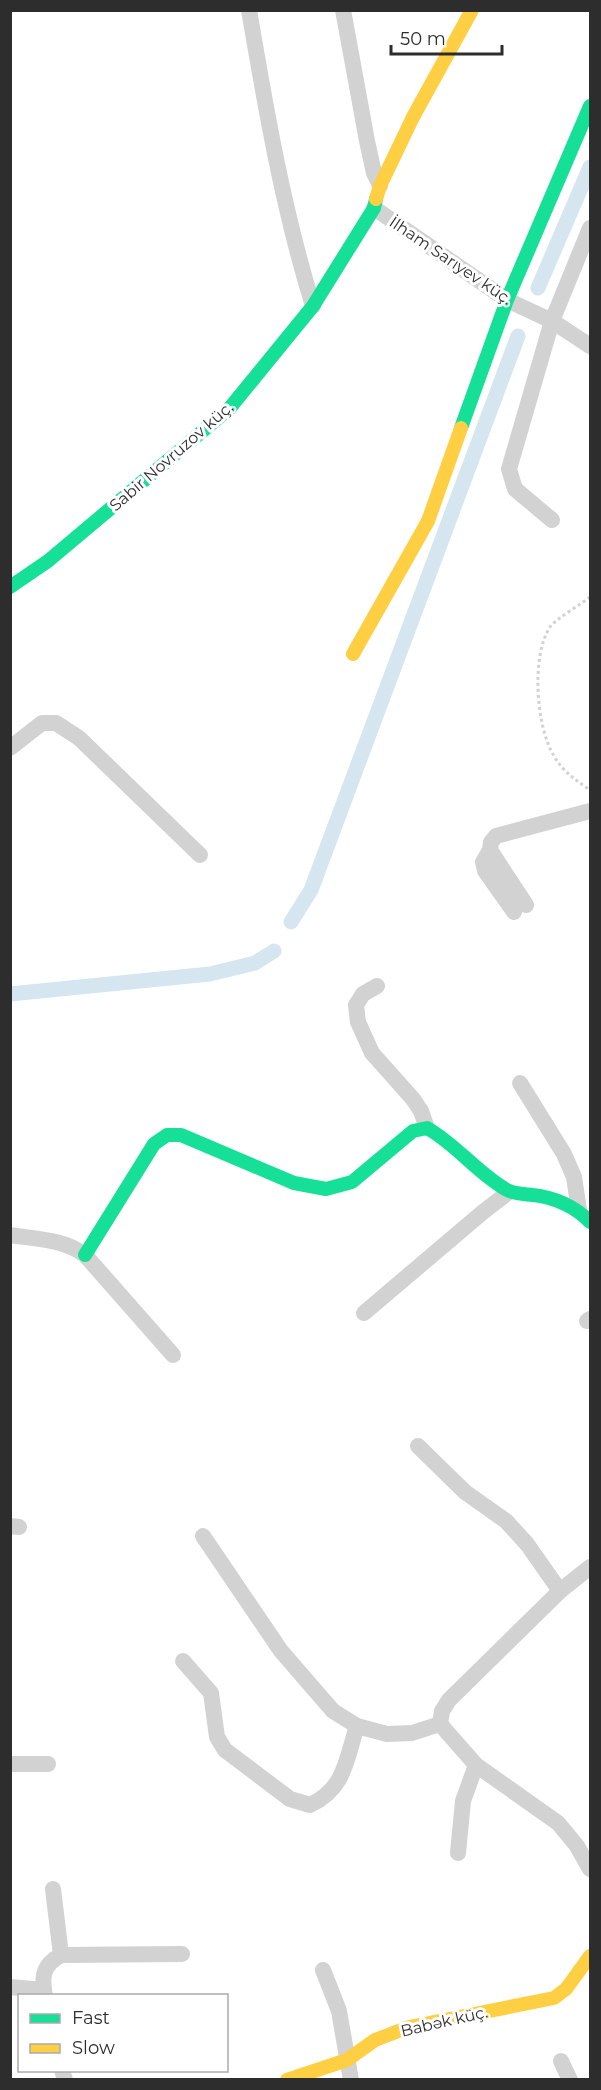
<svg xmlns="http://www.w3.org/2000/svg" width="601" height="2090" font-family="Montserrat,sans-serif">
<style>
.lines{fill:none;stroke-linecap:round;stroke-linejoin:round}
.canal{stroke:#d6e6f1;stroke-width:15}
.path{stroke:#d2d2d2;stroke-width:3;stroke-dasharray:3 3;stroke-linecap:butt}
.street{stroke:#d2d2d2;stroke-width:16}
.fast{stroke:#16e098;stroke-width:14}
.slow{stroke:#ffcf43;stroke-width:14}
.labels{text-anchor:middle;stroke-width:6;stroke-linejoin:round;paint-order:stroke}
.street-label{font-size:16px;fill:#2d2d2d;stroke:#fff}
</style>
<rect width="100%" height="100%" fill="#fff"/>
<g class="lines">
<!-- canal -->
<g class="canal">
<path d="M 538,288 L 590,167"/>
<path d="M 291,922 L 311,890 L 518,336"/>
<path d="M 10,994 L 210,974 L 255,963 L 274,951"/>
</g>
<!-- path -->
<path class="path" d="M 590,597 C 581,604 556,619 550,627 C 531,656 536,727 554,756 C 563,772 576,780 590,790"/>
<!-- street -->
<g class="street">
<path d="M 249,10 C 266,110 283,209 313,306"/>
<path d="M 343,10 L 367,141 L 374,173 L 380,186"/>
<path d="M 374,208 L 507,300 L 552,321 L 590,346"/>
<path d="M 552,520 L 515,489 L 509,469 L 552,321 L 590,228"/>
<path d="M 10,748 L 42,723 L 56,723 L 79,738 L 200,855"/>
<path d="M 490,850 L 483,862 L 485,871 L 514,912"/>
<path d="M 526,905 L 490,850 L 491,842 L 496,836 L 590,811"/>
<path d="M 377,986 L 363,994 L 356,1005 L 358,1022 L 372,1053 L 413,1099 L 421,1111 L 427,1128"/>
<path d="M 520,1083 L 564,1154 L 574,1177 L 579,1210"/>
<path d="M 10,1235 C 36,1239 64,1239 85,1255 L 173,1355"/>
<path d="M 364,1313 L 483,1212 L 509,1192"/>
<path d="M 587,1321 L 590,1319"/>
<path d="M 418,1446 L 465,1492 L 506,1521 L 527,1544 L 560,1591"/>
<path d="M 10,1526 L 19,1527"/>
<path d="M 203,1536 L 281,1651 L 333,1711 L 357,1726 L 387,1734 L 412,1733 L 440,1724"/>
<path d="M 183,1661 L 211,1693 L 217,1737 L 225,1750 L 290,1799 L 310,1805 C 345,1789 346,1760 357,1726"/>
<path d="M 440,1724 L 442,1711 L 449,1700 L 560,1591 L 590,1567"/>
<path d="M 440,1724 L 476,1765 L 558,1823 L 577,1846 L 590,1869"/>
<path d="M 10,1764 L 48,1764"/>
<path d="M 458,1853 L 463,1801 L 476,1765"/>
<path d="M 53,1889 L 61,1955"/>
<path d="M 323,1970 L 339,2011 L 351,2080"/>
<path d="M 10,1987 L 44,1990"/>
<path d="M 45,1996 C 41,1976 43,1965 61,1955 L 182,1954"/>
<path d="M 561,2061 L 570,2080"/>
<path d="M 62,2070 L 65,2080"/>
</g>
<!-- fast -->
<g class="fast">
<path d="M 461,428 L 507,300 L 590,106"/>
<path d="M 10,587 L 48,561 L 229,409 L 313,306 L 374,208 L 376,199"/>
<path d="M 85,1255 L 154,1144 L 167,1135 L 181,1135 L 294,1183 L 326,1189 L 352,1182 L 413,1131 L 427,1128 C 457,1145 477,1173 507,1190 C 514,1194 525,1194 533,1195 C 554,1197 576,1207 590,1222"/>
</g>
<!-- slow -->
<g class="slow">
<path d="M 376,199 L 380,186 L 413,117 L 472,10"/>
<path d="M 353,654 L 428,521 L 461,428"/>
<path d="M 287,2080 L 347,2060 L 375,2040 L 409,2027 L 554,1998 L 566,1989 L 590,1956"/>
</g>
</g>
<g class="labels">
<!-- street labels -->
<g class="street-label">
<text transform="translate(451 260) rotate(34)" y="6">İlham Sarıyev küç.</text>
<text transform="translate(171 456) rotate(-41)" y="6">Sabir Novruzov küç.</text>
<text transform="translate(444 2021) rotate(-13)" y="6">Babək küç.</text>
</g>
</g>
<!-- border -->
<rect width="601" height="2090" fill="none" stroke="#2d2d2d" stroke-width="24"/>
<!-- legend -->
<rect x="18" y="1994" width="210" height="78" fill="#ffffff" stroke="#ababab" stroke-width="1.5"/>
<rect x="30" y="2014" width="30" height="9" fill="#16e098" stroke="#ababab" stroke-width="1.5"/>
<text x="72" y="2024" font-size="18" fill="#2d2d2d">Fast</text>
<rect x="30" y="2044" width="30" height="9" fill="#ffcf43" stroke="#ababab" stroke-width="1.5"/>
<text x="72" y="2054" font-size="18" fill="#2d2d2d">Slow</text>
<!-- scale -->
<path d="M391 45v9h111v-9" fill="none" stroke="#2d2d2d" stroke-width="3"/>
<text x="400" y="45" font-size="18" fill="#2d2d2d" stroke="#ffffff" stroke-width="4.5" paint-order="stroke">50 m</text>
</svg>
